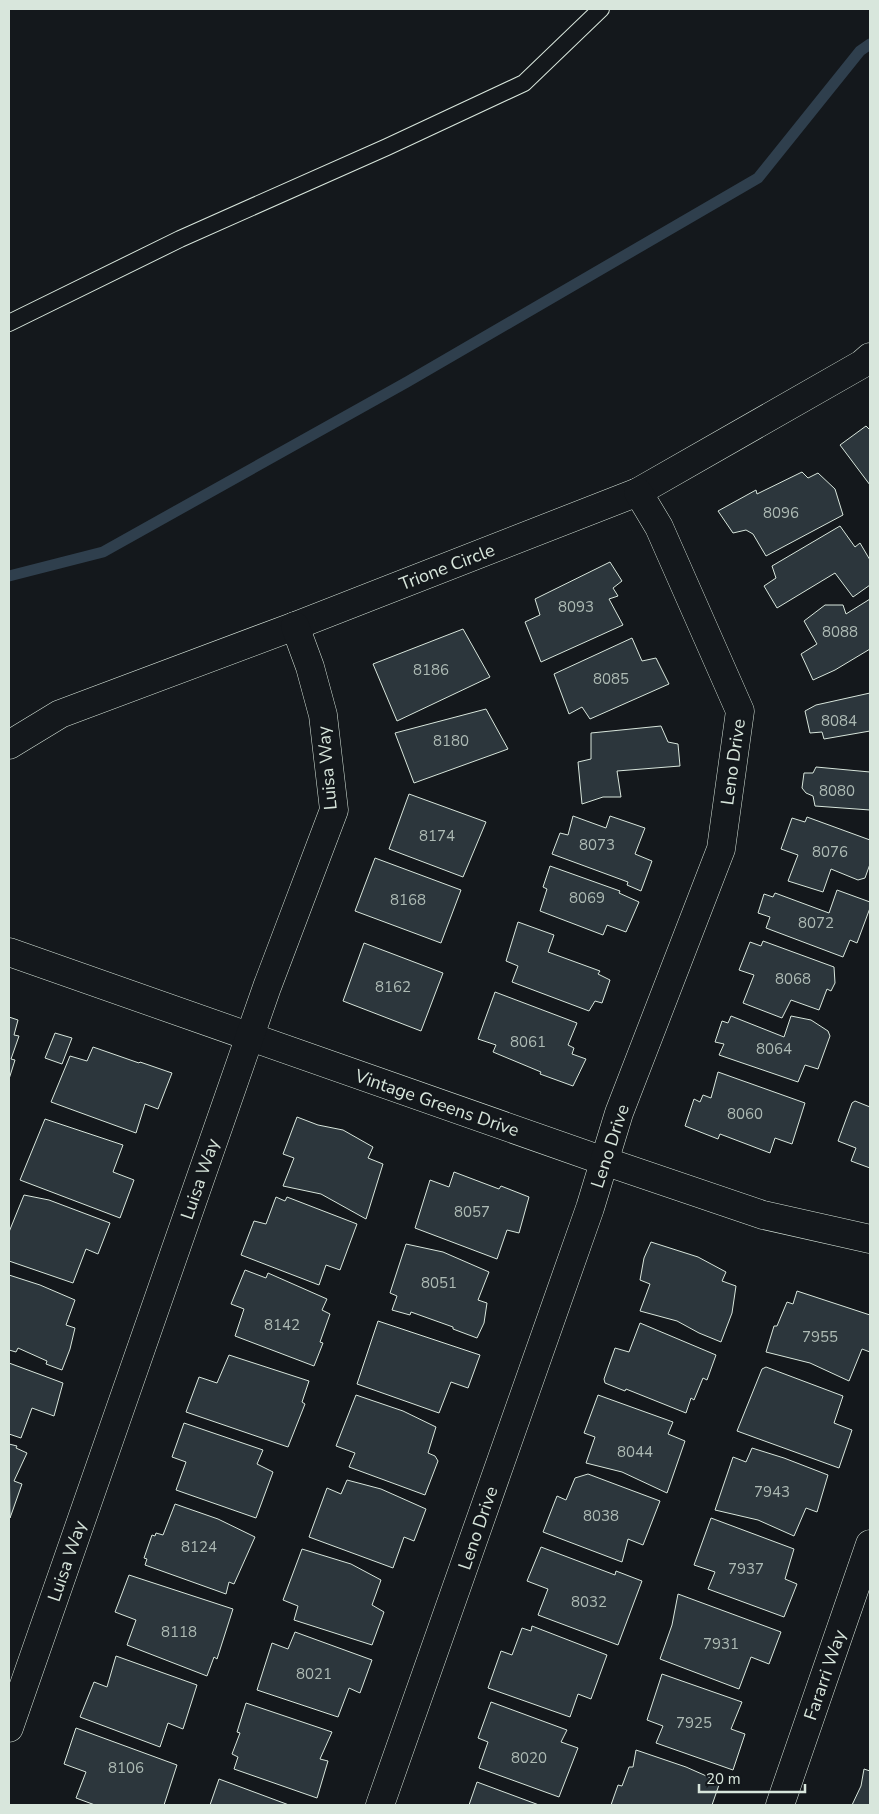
<svg xmlns="http://www.w3.org/2000/svg" width="879" height="1814" font-family="'Nunito Sans',sans-serif">
<style>
.lines{fill:none;stroke-linecap:round;stroke-linejoin:round}
.stream{stroke:#2f3f4d;stroke-width:11}
.building{fill:#2c363c;stroke:#d8e6dc}
.service-casing{stroke:#d8e6dc;stroke-width:18}
.minor-casing{stroke:#d8e6dc;stroke-width:29}
.service{stroke:#14181c;stroke-width:16}
.minor{stroke:#14181c;stroke-width:28}
.labels{text-anchor:middle;stroke-width:4;stroke-linejoin:round;paint-order:stroke}
.number-label{font-size:15px;fill:#adbab4}
.street-label{font-size:18px;fill:#d8e6dc;stroke:#14181c}
</style>
<rect width="100%" height="100%" fill="#14181c"/>
<g class="lines">
<!-- stream -->
<path class="stream" d="M 9,576 L 103,552 L 407,382 L 758,178 L 860,51 L 870,44"/>
</g>
<!-- building -->
<g class="building">
<path d="M 866,426 L 870,430 L 870,485 L 840,445 Z"/>
<path d="M 802,472 L 808,478 L 818,473 L 835,489 L 843,515 L 766,556 L 753,534 L 746,530 L 733,533 L 718,511 L 756,490 L 757,494 Z"/>
<path d="M 840,526 L 855,547 L 860,543 L 870,560 L 870,585 L 853,597 L 835,573 L 777,608 L 764,586 L 776,578 L 772,566 Z"/>
<path d="M 610,562 L 622,581 L 613,588 L 618,596 L 609,599 L 623,625 L 541,662 L 525,622 L 540,615 L 535,599 Z"/>
<path d="M 870,599 L 870,649 L 835,670 L 813,680 L 801,654 L 817,644 L 804,621 L 825,605 L 843,605 L 846,614 Z"/>
<path d="M 463,629 L 490,677 L 397,721 L 373,664 Z"/>
<path d="M 632,638 L 642,661 L 656,658 L 669,684 L 590,719 L 582,707 L 569,714 L 554,674 Z"/>
<path d="M 870,693 L 870,731 L 824,739 L 822,732 L 810,733 L 805,711 L 816,705 Z"/>
<path d="M 486,709 L 508,749 L 414,783 L 395,733 Z"/>
<path d="M 661,726 L 668,742 L 678,744 L 680,766 L 617,771 L 621,797 L 603,797 L 582,804 L 578,762 L 591,759 L 591,733 Z"/>
<path d="M 816,767 L 870,772 L 870,810 L 815,806 L 813,796 L 806,793 L 802,788 L 804,773 L 813,773 Z"/>
<path d="M 409,794 L 486,822 L 463,877 L 389,849 Z"/>
<path d="M 573,816 L 606,828 L 610,816 L 645,828 L 635,854 L 652,861 L 641,891 L 627,885 L 628,882 L 552,854 L 560,833 L 568,835 Z"/>
<path d="M 807,817 L 870,840 L 870,864 L 865,878 L 858,880 L 831,869 L 823,892 L 788,881 L 798,855 L 781,849 L 792,818 L 805,822 Z"/>
<path d="M 375,858 L 461,890 L 441,943 L 355,911 Z"/>
<path d="M 550,866 L 620,891 L 619,893 L 639,902 L 626,932 L 607,925 L 603,935 L 540,911 L 547,889 L 543,887 Z"/>
<path d="M 837,890 L 870,902 L 870,908 L 857,943 L 850,940 L 843,957 L 766,928 L 770,917 L 758,913 L 764,894 L 773,897 L 775,893 L 829,913 Z"/>
<path d="M 518,922 L 554,935 L 548,952 L 600,971 L 598,974 L 610,980 L 602,1003 L 595,1001 L 589,1011 L 512,982 L 518,966 L 506,961 Z"/>
<path d="M 763,941 L 834,967 L 835,983 L 831,991 L 827,989 L 819,1010 L 791,1000 L 782,1018 L 743,1003 L 754,975 L 739,970 L 750,942 L 761,946 Z"/>
<path d="M 364,943 L 443,973 L 421,1031 L 343,1001 Z"/>
<path d="M 495,992 L 577,1023 L 568,1045 L 574,1048 L 572,1054 L 586,1059 L 573,1086 L 540,1074 L 541,1072 L 493,1052 L 496,1045 L 478,1039 Z"/>
<path d="M 731,1016 L 784,1037 L 791,1016 L 811,1020 L 828,1031 L 830,1036 L 818,1069 L 805,1065 L 798,1082 L 719,1055 L 724,1044 L 715,1042 L 722,1021 L 728,1023 Z"/>
<path d="M 9,1017 L 18,1020 L 14,1035 L 19,1036 L 11,1059 L 15,1060 L 9,1079 Z"/>
<path d="M 55,1033 L 72,1038 L 62,1064 L 45,1058 Z"/>
<path d="M 93,1047 L 139,1063 L 140,1062 L 172,1073 L 158,1109 L 145,1104 L 136,1133 L 51,1102 L 70,1056 L 87,1061 Z"/>
<path d="M 718,1072 L 805,1103 L 792,1144 L 775,1138 L 770,1153 L 720,1134 L 718,1139 L 685,1126 L 694,1099 L 700,1102 L 703,1095 L 711,1098 Z"/>
<path d="M 855,1101 L 870,1107 L 870,1168 L 851,1161 L 856,1148 L 838,1141 L 852,1103 Z"/>
<path d="M 297,1117 L 318,1125 L 343,1130 L 373,1147 L 368,1158 L 383,1164 L 366,1219 L 321,1194 L 283,1186 L 294,1158 L 283,1154 Z"/>
<path d="M 45,1119 L 123,1145 L 113,1172 L 134,1180 L 120,1218 L 20,1180 Z"/>
<path d="M 454,1172 L 499,1189 L 501,1186 L 529,1197 L 519,1233 L 507,1230 L 497,1259 L 415,1228 L 430,1180 L 449,1187 Z"/>
<path d="M 24,1195 L 49,1200 L 110,1223 L 98,1254 L 86,1249 L 73,1283 L 9,1261 L 9,1232 Z"/>
<path d="M 276,1197 L 285,1201 L 287,1197 L 357,1224 L 340,1270 L 326,1265 L 319,1285 L 241,1255 L 254,1221 L 266,1224 Z"/>
<path d="M 651,1242 L 698,1257 L 726,1272 L 722,1281 L 736,1286 L 732,1313 L 721,1342 L 699,1333 L 677,1321 L 640,1311 L 650,1284 L 640,1280 L 644,1258 Z"/>
<path d="M 406,1244 L 443,1252 L 489,1272 L 478,1300 L 487,1303 L 484,1323 L 477,1338 L 453,1329 L 453,1327 L 411,1312 L 410,1315 L 392,1310 L 397,1296 L 390,1293 Z"/>
<path d="M 245,1270 L 266,1278 L 268,1273 L 327,1299 L 322,1310 L 330,1314 L 320,1342 L 323,1343 L 314,1366 L 235,1336 L 244,1309 L 231,1304 Z"/>
<path d="M 9,1275 L 40,1285 L 75,1300 L 66,1325 L 75,1328 L 70,1349 L 62,1370 L 46,1364 L 47,1361 L 18,1348 L 16,1352 L 9,1350 Z"/>
<path d="M 797,1291 L 870,1315 L 870,1352 L 862,1349 L 849,1381 L 810,1363 L 766,1352 L 774,1326 L 777,1326 L 787,1302 L 793,1304 Z"/>
<path d="M 378,1321 L 480,1355 L 468,1388 L 451,1382 L 439,1413 L 357,1384 Z"/>
<path d="M 640,1323 L 716,1355 L 707,1380 L 703,1378 L 694,1400 L 691,1398 L 686,1413 L 626,1389 L 625,1391 L 605,1383 L 604,1379 L 615,1348 L 629,1352 Z"/>
<path d="M 229,1355 L 309,1381 L 302,1402 L 305,1404 L 288,1447 L 186,1412 L 199,1377 L 217,1383 Z"/>
<path d="M 9,1363 L 63,1383 L 54,1416 L 32,1408 L 21,1438 L 9,1434 Z"/>
<path d="M 766,1367 L 843,1396 L 834,1423 L 852,1430 L 839,1468 L 737,1431 L 762,1369 Z"/>
<path d="M 356,1395 L 403,1411 L 436,1427 L 428,1453 L 435,1456 L 438,1461 L 425,1495 L 349,1467 L 355,1453 L 336,1446 Z"/>
<path d="M 598,1395 L 673,1422 L 668,1434 L 685,1441 L 667,1493 L 622,1472 L 586,1463 L 595,1437 L 584,1433 Z"/>
<path d="M 184,1423 L 263,1450 L 257,1464 L 273,1472 L 256,1518 L 176,1490 L 186,1462 L 172,1457 Z"/>
<path d="M 9,1444 L 17,1446 L 16,1448 L 27,1453 L 14,1481 L 22,1484 L 10,1518 Z"/>
<path d="M 752,1448 L 784,1458 L 828,1475 L 817,1512 L 806,1508 L 794,1536 L 758,1520 L 715,1510 L 733,1457 L 746,1462 Z"/>
<path d="M 588,1474 L 660,1501 L 643,1545 L 628,1539 L 622,1562 L 543,1532 L 557,1496 L 566,1500 L 575,1478 Z"/>
<path d="M 347,1480 L 381,1489 L 426,1509 L 414,1541 L 404,1537 L 393,1568 L 309,1537 L 327,1488 L 341,1494 Z"/>
<path d="M 175,1504 L 218,1519 L 255,1537 L 234,1584 L 229,1582 L 226,1594 L 145,1565 L 147,1559 L 144,1558 L 152,1535 L 155,1536 L 156,1533 L 163,1535 Z"/>
<path d="M 711,1518 L 794,1549 L 785,1579 L 797,1584 L 784,1617 L 708,1589 L 715,1572 L 694,1565 Z"/>
<path d="M 541,1547 L 615,1575 L 616,1571 L 642,1581 L 618,1645 L 538,1615 L 548,1589 L 527,1581 Z"/>
<path d="M 302,1549 L 351,1564 L 381,1580 L 372,1605 L 384,1612 L 372,1645 L 294,1620 L 298,1606 L 283,1600 Z"/>
<path d="M 129,1575 L 233,1609 L 217,1659 L 214,1657 L 207,1676 L 127,1645 L 136,1620 L 115,1612 Z"/>
<path d="M 678,1594 L 781,1632 L 769,1664 L 751,1657 L 739,1689 L 660,1659 L 672,1625 Z"/>
<path d="M 532,1626 L 607,1655 L 591,1699 L 578,1694 L 570,1717 L 488,1688 L 501,1651 L 512,1655 L 522,1628 L 531,1631 Z"/>
<path d="M 295,1632 L 372,1660 L 360,1693 L 349,1688 L 338,1717 L 257,1690 L 272,1643 L 288,1649 Z"/>
<path d="M 116,1656 L 197,1685 L 183,1729 L 168,1723 L 160,1747 L 80,1717 L 94,1682 L 107,1687 Z"/>
<path d="M 662,1674 L 742,1702 L 731,1729 L 745,1734 L 733,1770 L 656,1743 L 663,1726 L 647,1720 Z"/>
<path d="M 491,1702 L 567,1730 L 561,1742 L 578,1748 L 559,1797 L 479,1768 L 488,1742 L 478,1738 Z"/>
<path d="M 246,1703 L 332,1732 L 320,1759 L 328,1761 L 317,1798 L 234,1769 L 238,1757 L 232,1754 L 240,1733 L 237,1732 Z"/>
<path d="M 76,1728 L 177,1765 L 164,1805 L 95,1805 L 76,1798 L 86,1772 L 64,1764 Z"/>
<path d="M 636,1750 L 686,1767 L 720,1782 L 712,1805 L 611,1805 L 618,1785 L 622,1786 L 629,1767 L 633,1767 Z"/>
<path d="M 864,1769 L 870,1771 L 870,1805 L 852,1805 L 861,1786 Z"/>
<path d="M 219,1779 L 289,1805 L 210,1805 Z"/>
<path d="M 477,1782 L 539,1805 L 469,1805 Z"/>
</g>
<g class="lines">
<defs>
<path id="service" d="M 9,323 L 180,239 L 387,147 L 524,83 L 601,9"/>
<g id="minor">
<path d="M 9,745 L 60,714 L 295,626 L 638,492 L 862,364 L 870,357"/>
<path d="M 9,952 L 604,1161 L 763,1215 L 870,1239"/>
<path d="M 9,1728 L 267,987 L 334,810 L 323,715 L 310,667 L 295,626"/>
<path d="M 380,1805 L 590,1208 L 619,1113 L 721,849 L 740,711 L 659,527 L 638,492"/>
<path d="M 780,1805 L 870,1544"/>
</g>
</defs>
<!-- service casing -->
<use href="#service" class="service-casing"/>
<!-- minor casing -->
<use href="#minor" class="minor-casing"/>
<!-- service -->
<use href="#service" class="service"/>
<!-- minor -->
<use href="#minor" class="minor"/>
</g>
<g class="labels">
<!-- number labels -->
<g class="number-label">
<text x="781" y="518">8096</text>
<text x="576" y="612">8093</text>
<text x="840" y="637">8088</text>
<text x="431" y="675">8186</text>
<text x="611" y="684">8085</text>
<text x="839" y="726">8084</text>
<text x="451" y="746">8180</text>
<text x="837" y="796">8080</text>
<text x="437" y="841">8174</text>
<text x="597" y="850">8073</text>
<text x="830" y="857">8076</text>
<text x="587" y="903">8069</text>
<text x="408" y="905">8168</text>
<text x="816" y="928">8072</text>
<text x="793" y="984">8068</text>
<text x="393" y="992">8162</text>
<text x="528" y="1047">8061</text>
<text x="774" y="1054">8064</text>
<text x="745" y="1119">8060</text>
<text x="472" y="1217">8057</text>
<text x="439" y="1288">8051</text>
<text x="282" y="1330">8142</text>
<text x="820" y="1342">7955</text>
<text x="635" y="1457">8044</text>
<text x="772" y="1497">7943</text>
<text x="601" y="1521">8038</text>
<text x="199" y="1552">8124</text>
<text x="746" y="1574">7937</text>
<text x="589" y="1607">8032</text>
<text x="179" y="1637">8118</text>
<text x="721" y="1649">7931</text>
<text x="314" y="1679">8021</text>
<text x="694" y="1728">7925</text>
<text x="529" y="1763">8020</text>
<text x="126" y="1773">8106</text>
</g>
<!-- street labels -->
<g class="street-label">
<text transform="translate(447 567) rotate(-21)" y="6">Trione Circle</text>
<text transform="translate(733 762) rotate(-82)" y="6">Leno Drive</text>
<text transform="translate(327 768) rotate(-95)" y="6">Luisa Way</text>
<text transform="translate(437 1103) rotate(19)" y="6">Vintage Greens Drive</text>
<text transform="translate(610 1146) rotate(-72)" y="6">Leno Drive</text>
<text transform="translate(200 1179) rotate(-71)" y="6">Luisa Way</text>
<text transform="translate(478 1528) rotate(-71)" y="6">Leno Drive</text>
<text transform="translate(67 1561) rotate(-71)" y="6">Luisa Way</text>
<text transform="translate(825 1675) rotate(-71)" y="6">Fararri Way</text>
</g>
</g>
<!-- border -->
<rect width="879" height="1814" fill="none" stroke="#d8e6dc" stroke-width="20"/>
<!-- scale -->
<path d="M699 1784v8h106v-8" fill="none" stroke="#d8e6dc" stroke-width="2.5"/>
<text x="706" y="1784" font-size="15" fill="#d8e6dc" stroke="#14181c" stroke-width="4" paint-order="stroke">20 m</text>
</svg>
